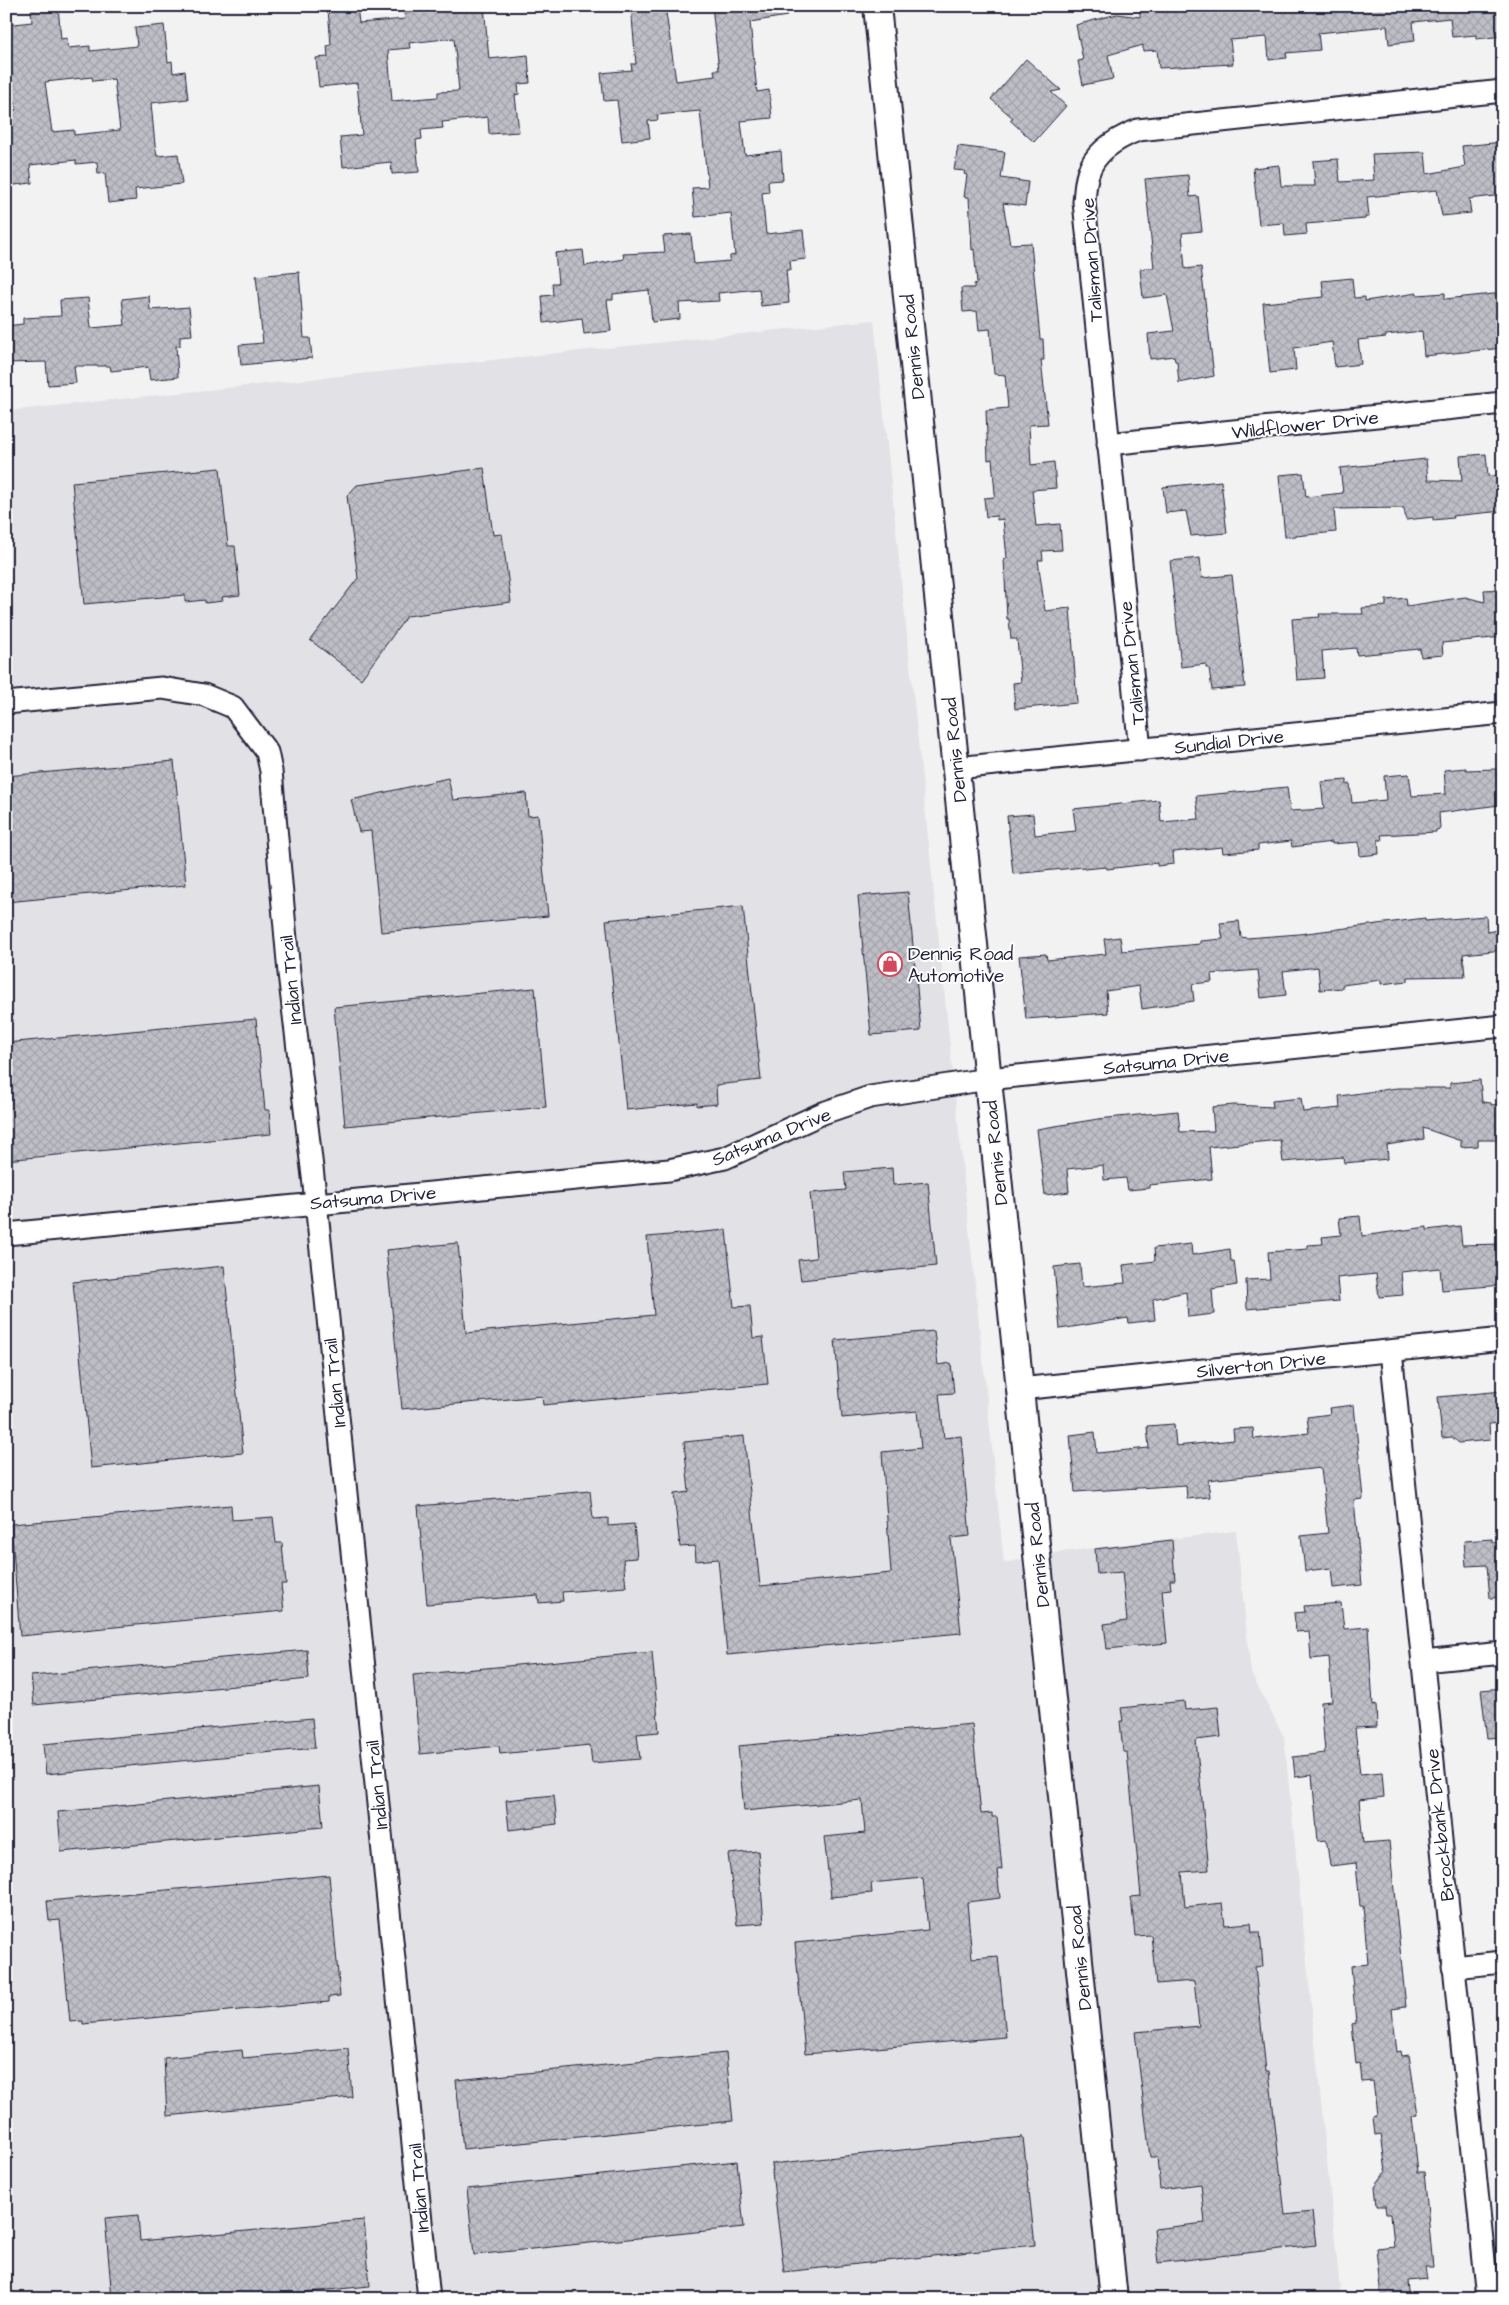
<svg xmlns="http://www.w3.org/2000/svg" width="1509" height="2305" font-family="'Architects Daughter',sans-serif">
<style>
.built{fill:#e2e2e6}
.building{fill:url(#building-cross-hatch);stroke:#22223b;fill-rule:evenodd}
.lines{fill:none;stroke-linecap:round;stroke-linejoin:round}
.minor-casing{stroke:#22223b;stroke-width:25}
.tertiary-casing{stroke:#22223b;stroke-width:30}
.minor{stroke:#fff;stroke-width:21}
.tertiary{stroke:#fff;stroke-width:26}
.labels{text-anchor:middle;stroke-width:4;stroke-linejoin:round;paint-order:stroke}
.street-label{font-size:19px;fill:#22223b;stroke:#fff}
.poi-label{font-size:19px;fill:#22223b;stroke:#fff;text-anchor:start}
</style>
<defs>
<pattern id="building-cross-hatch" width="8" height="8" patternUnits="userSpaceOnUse" patternTransform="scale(1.25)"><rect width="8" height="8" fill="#bebec6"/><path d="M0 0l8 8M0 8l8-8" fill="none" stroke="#a3a3ab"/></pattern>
</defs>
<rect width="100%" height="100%" fill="#f2f2f3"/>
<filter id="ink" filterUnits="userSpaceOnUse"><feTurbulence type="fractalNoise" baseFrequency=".02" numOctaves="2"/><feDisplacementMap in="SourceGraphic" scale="10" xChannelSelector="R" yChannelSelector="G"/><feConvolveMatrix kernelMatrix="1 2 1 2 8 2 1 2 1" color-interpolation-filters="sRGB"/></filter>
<g filter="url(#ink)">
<!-- built -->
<path class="built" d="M 874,320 L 1004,1563 L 1060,1552 L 1236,1531 L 1251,1673 L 1284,1737 L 1341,2299 L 6,2299 L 6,411 Z"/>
<!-- building -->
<g class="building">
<path d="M 357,6 L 359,23 L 405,19 L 404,14 L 426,11 L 426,6 L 484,6 L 489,59 L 528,55 L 530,83 L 518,84 L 519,94 L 515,95 L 519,132 L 489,134 L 488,117 L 442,122 L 443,128 L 421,130 L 422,139 L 416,140 L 419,172 L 392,174 L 391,162 L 343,167 L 340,137 L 362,135 L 357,83 L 319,87 L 316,58 L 328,57 L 327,46 L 331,45 L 328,9 ZM 454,38 L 459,91 L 438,92 L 438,97 L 392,101 L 388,50 L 410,48 L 409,43 Z"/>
<path d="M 631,6 L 665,6 L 676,81 L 715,76 L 714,70 L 719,70 L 712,6 L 786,6 L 787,16 L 750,22 L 757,92 L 769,90 L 772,118 L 741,121 L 745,155 L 781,151 L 783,180 L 768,181 L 769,192 L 762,193 L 766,234 L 803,230 L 806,259 L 790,261 L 791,270 L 786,270 L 789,303 L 761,306 L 759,289 L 718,293 L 719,301 L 679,303 L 680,319 L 652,322 L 649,290 L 613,294 L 613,300 L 607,300 L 611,331 L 584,334 L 582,318 L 544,323 L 542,296 L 553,295 L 552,283 L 558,283 L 555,253 L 583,250 L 585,266 L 624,259 L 623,254 L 665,252 L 663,236 L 691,234 L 694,264 L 730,261 L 730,256 L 735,255 L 731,213 L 695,217 L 692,188 L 708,187 L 700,111 L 657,115 L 658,120 L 648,121 L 650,138 L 622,141 L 617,100 L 604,101 L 601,73 L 632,70 L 631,64 L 636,64 Z"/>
<path d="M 1170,6 L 1191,6 L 1191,9 L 1253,6 L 1253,12 L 1309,6 L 1503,6 L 1503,36 L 1476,39 L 1476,35 L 1452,37 L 1450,18 L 1413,22 L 1415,41 L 1389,44 L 1387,26 L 1318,33 L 1320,50 L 1286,53 L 1287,58 L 1269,60 L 1267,37 L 1230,40 L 1233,64 L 1159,68 L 1157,50 L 1143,51 L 1143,45 L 1108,55 L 1113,79 L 1083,85 L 1078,61 L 1083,60 L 1076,25 L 1117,14 L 1140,17 L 1140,10 L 1145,10 L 1144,7 Z"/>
<path d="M 58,7 L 61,39 L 67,38 L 68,48 L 90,46 L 90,51 L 137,46 L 135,28 L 164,25 L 168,62 L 172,61 L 173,73 L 185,71 L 188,99 L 151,103 L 155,145 L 157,156 L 178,154 L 182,184 L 135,189 L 136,200 L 108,203 L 105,173 L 98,174 L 97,162 L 76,164 L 76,160 L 30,165 L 32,183 L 6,186 L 6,110 L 16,110 L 11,65 L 9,55 L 6,56 L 6,25 L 32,22 L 31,10 ZM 92,77 L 93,81 L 114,79 L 120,130 L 74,135 L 74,130 L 52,132 L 45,82 Z"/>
<path d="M 1026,59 L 1061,90 L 1051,92 L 1066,106 L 1034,142 L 1010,120 L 1013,118 L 991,99 Z"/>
<path d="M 1503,142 L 1503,195 L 1469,199 L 1471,213 L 1442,216 L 1437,190 L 1367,197 L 1369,217 L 1365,217 L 1365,219 L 1306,224 L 1307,234 L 1285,236 L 1284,223 L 1259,225 L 1253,168 L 1279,165 L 1281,186 L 1315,186 L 1313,161 L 1338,159 L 1340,182 L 1374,180 L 1372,154 L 1425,152 L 1427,174 L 1465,167 L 1462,146 Z"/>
<path d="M 958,146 L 1005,152 L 1001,178 L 1028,182 L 1025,206 L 1003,203 L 1010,244 L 1031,243 L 1040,339 L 1043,339 L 1044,360 L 1041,360 L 1048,424 L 1029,425 L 1031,465 L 1054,462 L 1056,488 L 1032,490 L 1036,526 L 1060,524 L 1062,550 L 1042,551 L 1043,560 L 1038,560 L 1045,611 L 1070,608 L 1077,703 L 1015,709 L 1013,683 L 1021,682 L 1017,639 L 1011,639 L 1009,619 L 1007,619 L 1004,559 L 1007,558 L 1003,519 L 997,520 L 997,516 L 986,517 L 984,498 L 994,497 L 995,493 L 992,459 L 988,460 L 986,410 L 1008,408 L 1005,375 L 994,374 L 990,329 L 979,330 L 977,311 L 963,312 L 961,288 L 974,288 L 974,284 L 977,283 L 974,249 L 972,250 L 969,197 L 964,197 L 967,175 L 964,174 L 965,171 L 954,170 Z"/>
<path d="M 1188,175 L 1190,197 L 1198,196 L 1202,231 L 1182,233 L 1185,269 L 1201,267 L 1214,376 L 1179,383 L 1177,361 L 1175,361 L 1174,356 L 1150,359 L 1148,334 L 1174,331 L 1167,295 L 1143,298 L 1140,269 L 1154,268 L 1145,179 Z"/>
<path d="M 299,272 L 304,338 L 310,338 L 312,358 L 241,365 L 239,345 L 263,343 L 256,276 Z"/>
<path d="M 1352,278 L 1354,298 L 1365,297 L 1365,301 L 1417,293 L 1417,295 L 1445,293 L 1445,299 L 1503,293 L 1503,348 L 1424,356 L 1422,331 L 1386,335 L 1386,337 L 1358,340 L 1361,364 L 1335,367 L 1332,342 L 1294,348 L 1296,370 L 1270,373 L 1263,303 L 1324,297 L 1322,281 Z"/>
<path d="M 149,296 L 150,310 L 189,307 L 192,335 L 180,336 L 180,346 L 176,346 L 178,377 L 150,380 L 148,367 L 111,371 L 110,366 L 74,366 L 76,383 L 48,385 L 46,362 L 6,363 L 6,326 L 23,324 L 23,318 L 61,316 L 60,300 L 88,298 L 91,328 L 125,325 L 122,299 Z"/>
<path d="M 1486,454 L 1488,476 L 1503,475 L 1503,511 L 1452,516 L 1453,518 L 1433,520 L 1433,517 L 1406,520 L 1404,508 L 1334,509 L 1336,532 L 1285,537 L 1279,475 L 1303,473 L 1306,497 L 1343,493 L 1340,468 L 1426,459 L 1428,480 L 1462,481 L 1460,456 Z"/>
<path d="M 220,468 L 228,546 L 235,546 L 240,595 L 222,597 L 223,601 L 205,603 L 205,600 L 185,602 L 185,595 L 84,604 L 72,482 Z"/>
<path d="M 484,468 L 493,535 L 502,534 L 511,602 L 407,616 L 361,679 L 310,640 L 358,578 L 347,496 L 357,485 Z"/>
<path d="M 1221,481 L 1227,533 L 1191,536 L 1186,511 L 1166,513 L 1163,487 Z"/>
<path d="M 1200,558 L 1202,578 L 1232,575 L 1245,687 L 1212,690 L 1209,668 L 1206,668 L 1206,664 L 1181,667 L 1170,561 Z"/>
<path d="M 1503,589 L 1503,637 L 1442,643 L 1443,655 L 1421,657 L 1420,649 L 1357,655 L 1356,648 L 1322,651 L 1324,678 L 1297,680 L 1292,619 L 1320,617 L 1319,614 L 1363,614 L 1362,608 L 1386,606 L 1386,600 L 1406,598 L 1407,606 L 1465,597 L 1485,602 L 1484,590 Z"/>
<path d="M 174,761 L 186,885 L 6,902 L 6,776 Z"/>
<path d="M 1466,768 L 1466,770 L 1496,769 L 1499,805 L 1439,813 L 1440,829 L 1436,830 L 1436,832 L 1381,835 L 1382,840 L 1378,840 L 1379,854 L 1360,856 L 1359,842 L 1332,844 L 1332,842 L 1292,847 L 1291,841 L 1258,845 L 1258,850 L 1223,853 L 1222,847 L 1173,852 L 1174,864 L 1157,866 L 1157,863 L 1107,869 L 1106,867 L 1084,869 L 1084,867 L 1013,874 L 1007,816 L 1033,814 L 1035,835 L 1076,831 L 1073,809 L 1159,800 L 1161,822 L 1199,819 L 1196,796 L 1287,787 L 1290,811 L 1324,809 L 1321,782 L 1347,780 L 1347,785 L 1350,784 L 1352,803 L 1386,800 L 1384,776 L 1409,774 L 1412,796 L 1446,794 L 1444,770 Z"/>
<path d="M 448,778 L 453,800 L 526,793 L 528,816 L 538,815 L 548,916 L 381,932 L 371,831 L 359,832 L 351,800 Z"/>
<path d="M 908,892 L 921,1031 L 871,1035 L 858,896 Z"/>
<path d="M 743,906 L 761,1080 L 716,1085 L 717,1104 L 697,1106 L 697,1103 L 626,1110 L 606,920 Z"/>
<path d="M 1486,916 L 1487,932 L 1503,929 L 1503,950 L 1463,954 L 1465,976 L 1408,977 L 1408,981 L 1381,984 L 1381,980 L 1342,985 L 1342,988 L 1320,990 L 1318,967 L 1283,971 L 1286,995 L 1261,998 L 1258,970 L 1211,974 L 1212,982 L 1192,984 L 1194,1001 L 1142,1009 L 1139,986 L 1106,991 L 1108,1013 L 1026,1019 L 1019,956 L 1046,954 L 1047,960 L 1106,954 L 1104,939 L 1120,937 L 1122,951 L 1200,944 L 1200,941 L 1223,939 L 1220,923 L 1239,921 L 1241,937 L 1247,938 L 1299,934 L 1425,918 L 1425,921 Z"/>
<path d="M 535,988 L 546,1107 L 345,1126 L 334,1007 Z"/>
<path d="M 256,1019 L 265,1110 L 269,1110 L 271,1134 L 6,1160 L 6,1043 Z"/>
<path d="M 1480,1080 L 1482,1102 L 1491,1103 L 1491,1105 L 1503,1104 L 1503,1140 L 1478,1140 L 1478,1146 L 1461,1147 L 1461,1141 L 1423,1128 L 1424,1139 L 1387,1145 L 1388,1159 L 1344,1163 L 1343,1157 L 1283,1162 L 1280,1140 L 1209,1147 L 1212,1179 L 1149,1185 L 1149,1188 L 1128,1190 L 1126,1178 L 1104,1180 L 1103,1165 L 1067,1169 L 1069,1192 L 1045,1195 L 1037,1129 L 1098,1119 L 1178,1111 L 1180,1132 L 1214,1131 L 1212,1107 L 1234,1105 L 1273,1107 L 1272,1101 L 1301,1098 L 1303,1112 L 1340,1108 L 1339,1096 L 1397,1088 L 1450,1088 L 1450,1083 Z"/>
<path d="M 892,1168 L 893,1185 L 928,1182 L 936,1266 L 801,1280 L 798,1260 L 816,1258 L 810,1193 L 846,1190 L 844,1172 Z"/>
<path d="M 1360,1216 L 1362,1236 L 1427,1227 L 1427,1230 L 1460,1226 L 1462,1245 L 1503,1244 L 1503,1285 L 1442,1290 L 1440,1268 L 1401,1272 L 1403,1295 L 1379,1297 L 1376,1274 L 1337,1278 L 1339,1301 L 1247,1309 L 1246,1280 L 1270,1279 L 1268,1252 L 1308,1249 L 1308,1245 L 1323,1244 L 1322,1237 L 1341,1235 L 1339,1218 Z"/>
<path d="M 726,1230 L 734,1307 L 750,1306 L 753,1338 L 763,1337 L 768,1384 L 543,1405 L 542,1396 L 402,1409 L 386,1250 L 458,1243 L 466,1333 L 654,1315 L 647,1237 Z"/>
<path d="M 1191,1244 L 1192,1255 L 1230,1249 L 1231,1261 L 1234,1261 L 1237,1285 L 1212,1289 L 1214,1314 L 1188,1317 L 1186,1292 L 1153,1299 L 1155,1320 L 1129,1323 L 1128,1318 L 1060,1329 L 1054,1267 L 1080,1264 L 1082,1287 L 1125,1283 L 1123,1265 L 1155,1261 L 1154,1248 Z"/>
<path d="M 224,1266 L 243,1453 L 91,1468 L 73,1282 Z"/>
<path d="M 934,1331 L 938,1365 L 951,1363 L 954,1393 L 939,1394 L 944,1438 L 961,1436 L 970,1536 L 951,1538 L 961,1633 L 727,1655 L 718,1559 L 696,1561 L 695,1546 L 680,1547 L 674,1494 L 689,1492 L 684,1442 L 744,1436 L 760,1586 L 891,1573 L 882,1452 L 921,1448 L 917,1411 L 842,1418 L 835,1340 Z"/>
<path d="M 1503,1391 L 1503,1423 L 1489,1424 L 1490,1440 L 1459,1443 L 1452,1437 L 1442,1438 L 1438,1397 Z"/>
<path d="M 1354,1405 L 1363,1499 L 1354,1500 L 1362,1585 L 1333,1588 L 1331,1568 L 1305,1571 L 1301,1536 L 1328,1533 L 1321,1468 L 1208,1480 L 1210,1497 L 1187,1499 L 1186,1485 L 1075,1492 L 1070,1435 L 1095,1432 L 1097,1453 L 1149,1448 L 1147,1426 L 1174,1424 L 1176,1446 L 1234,1440 L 1233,1429 L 1253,1428 L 1254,1439 L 1309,1433 L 1307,1417 L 1330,1414 L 1329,1408 Z"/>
<path d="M 590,1491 L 593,1519 L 608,1518 L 608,1526 L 634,1524 L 637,1558 L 623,1559 L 626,1587 L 562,1592 L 563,1601 L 539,1603 L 538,1595 L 427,1604 L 418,1506 Z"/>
<path d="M 231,1505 L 232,1520 L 273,1517 L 276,1543 L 282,1543 L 284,1565 L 286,1584 L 281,1584 L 284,1611 L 20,1636 L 11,1524 Z"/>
<path d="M 1492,1539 L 1492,1542 L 1503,1541 L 1503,1597 L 1490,1598 L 1487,1565 L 1466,1566 L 1464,1541 Z"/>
<path d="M 1172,1540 L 1175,1580 L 1170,1580 L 1171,1589 L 1162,1590 L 1167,1643 L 1107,1649 L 1104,1624 L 1127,1621 L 1122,1572 L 1097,1574 L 1095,1549 Z"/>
<path d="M 1341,1603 L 1344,1629 L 1368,1627 L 1373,1705 L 1376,1704 L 1377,1727 L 1355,1728 L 1360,1774 L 1382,1772 L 1384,1797 L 1359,1800 L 1363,1843 L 1389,1841 L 1406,2007 L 1392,2009 L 1397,2052 L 1401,2051 L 1402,2056 L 1409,2055 L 1418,2115 L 1412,2116 L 1418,2172 L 1424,2172 L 1433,2267 L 1425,2267 L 1427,2279 L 1407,2281 L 1409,2299 L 1381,2299 L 1376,2248 L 1394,2246 L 1391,2214 L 1386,2214 L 1385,2206 L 1377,2206 L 1375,2186 L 1386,2171 L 1381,2134 L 1375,2135 L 1373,2116 L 1377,2115 L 1373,2081 L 1362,2082 L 1360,2063 L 1356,2064 L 1352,2024 L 1356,2023 L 1351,1966 L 1368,1964 L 1363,1906 L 1360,1906 L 1356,1863 L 1330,1866 L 1327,1844 L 1325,1840 L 1318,1841 L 1312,1775 L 1295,1777 L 1293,1757 L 1325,1753 L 1321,1702 L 1332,1701 L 1329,1657 L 1311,1659 L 1309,1631 L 1296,1632 L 1294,1613 L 1305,1612 L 1304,1606 Z"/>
<path d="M 307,1650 L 309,1679 L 34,1705 L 31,1676 Z"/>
<path d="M 652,1652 L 659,1732 L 637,1734 L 640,1759 L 592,1763 L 590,1745 L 500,1754 L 499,1746 L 420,1754 L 413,1675 Z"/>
<path d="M 1503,1688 L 1503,1737 L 1487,1738 L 1481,1690 Z"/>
<path d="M 1184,1701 L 1185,1710 L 1218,1707 L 1221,1737 L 1196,1740 L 1209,1870 L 1182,1872 L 1185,1907 L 1222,1903 L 1225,1925 L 1251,1923 L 1252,1932 L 1260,1932 L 1263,1966 L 1255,1967 L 1266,2071 L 1269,2071 L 1285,2215 L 1312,2212 L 1316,2245 L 1158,2263 L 1154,2229 L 1205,2223 L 1201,2184 L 1160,2189 L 1157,2157 L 1150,2157 L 1135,2032 L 1199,2026 L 1194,1981 L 1156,1984 L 1151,1935 L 1135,1936 L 1131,1897 L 1141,1896 L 1127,1752 L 1123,1752 L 1120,1721 L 1123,1721 L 1121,1708 Z"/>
<path d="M 312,1718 L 315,1748 L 46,1774 L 43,1744 Z"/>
<path d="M 972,1724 L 981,1814 L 992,1813 L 992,1817 L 997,1817 L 1002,1869 L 997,1870 L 1000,1898 L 967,1902 L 972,1958 L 998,1956 L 1006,2037 L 805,2054 L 795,1943 L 928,1930 L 923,1878 L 871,1883 L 872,1893 L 831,1897 L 824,1837 L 865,1833 L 862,1800 L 744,1811 L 738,1746 Z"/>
<path d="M 319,1786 L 323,1827 L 61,1852 L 58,1812 Z"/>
<path d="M 554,1795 L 557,1824 L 509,1830 L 506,1800 Z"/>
<path d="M 758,1851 L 764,1923 L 737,1925 L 728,1854 Z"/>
<path d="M 329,1875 L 340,1996 L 329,1997 L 329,2002 L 83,2024 L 83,2021 L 70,2022 L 60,1920 L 49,1921 L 47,1901 Z"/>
<path d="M 348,2048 L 352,2097 L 167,2116 L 164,2058 L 242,2050 L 243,2058 Z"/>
<path d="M 726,2053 L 733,2121 L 463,2149 L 456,2080 Z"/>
<path d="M 1023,2137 L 1035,2245 L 784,2272 L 771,2164 Z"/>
<path d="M 737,2161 L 744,2227 L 474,2255 L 467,2189 Z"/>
<path d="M 138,2215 L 140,2241 L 364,2220 L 370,2286 L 237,2299 L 112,2299 L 105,2218 Z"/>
</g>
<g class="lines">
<defs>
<g id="minor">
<path d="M 1108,444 L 1503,403"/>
<path d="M 6,703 L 162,688 L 204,695 L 233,707 L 267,752 L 271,771 L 289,973 L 316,1202 L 429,2299"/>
<path d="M 1140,750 L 1084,202 C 1085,193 1085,183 1088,174 C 1094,152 1118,138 1138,130 L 1503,91"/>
<path d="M 956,768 L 1503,713"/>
<path d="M 6,1234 L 669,1170 L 725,1158 L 823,1113 L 870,1097 L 988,1079 L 1503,1026"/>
<path d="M 1391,1351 L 1488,2299"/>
<path d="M 1020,1389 L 1503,1339"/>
<path d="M 1423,1661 L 1503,1653"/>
<path d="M 1453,1967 L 1503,1962"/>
</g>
<path id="tertiary" d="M 877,6 L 1114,2299"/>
</defs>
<!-- minor casing -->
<use href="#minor" class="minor-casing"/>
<!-- tertiary casing -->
<use href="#tertiary" class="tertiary-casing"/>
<!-- minor -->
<use href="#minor" class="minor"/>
<!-- tertiary -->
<use href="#tertiary" class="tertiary"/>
</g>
</g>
<!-- icons -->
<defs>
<symbol id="shop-ring" viewBox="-11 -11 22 22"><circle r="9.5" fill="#fff" stroke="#d1495b" stroke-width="1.5"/><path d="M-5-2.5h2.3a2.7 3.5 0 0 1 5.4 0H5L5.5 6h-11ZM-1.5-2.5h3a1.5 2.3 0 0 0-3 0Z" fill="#d1495b"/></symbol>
</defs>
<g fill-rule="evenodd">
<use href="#shop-ring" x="876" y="950" width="28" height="28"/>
</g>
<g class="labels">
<!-- street labels -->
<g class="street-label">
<text transform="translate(1091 260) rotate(-94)" y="7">Talisman Drive</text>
<text transform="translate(912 347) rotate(-96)" y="7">Dennis Road</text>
<text transform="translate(1305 424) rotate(-6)" y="7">Wildflower Drive</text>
<text transform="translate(1131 663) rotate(-96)" y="7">Talisman Drive</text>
<text transform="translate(1229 741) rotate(-6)" y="7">Sundial Drive</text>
<text transform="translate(954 750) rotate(-96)" y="7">Dennis Road</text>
<text transform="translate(290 980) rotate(-96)" y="7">Indian Trail</text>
<text transform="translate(1166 1061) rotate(-6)" y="7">Satsuma Drive</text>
<text transform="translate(771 1136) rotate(-22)" y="7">Satsuma Drive</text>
<text transform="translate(995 1153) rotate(-96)" y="7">Dennis Road</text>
<text transform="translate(373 1197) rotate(-5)" y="7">Satsuma Drive</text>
<text transform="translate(1261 1364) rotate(-6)" y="7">Silverton Drive</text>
<text transform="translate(334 1383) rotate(-96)" y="7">Indian Trail</text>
<text transform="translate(1037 1555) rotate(-96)" y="7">Dennis Road</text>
<text transform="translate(376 1785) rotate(-96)" y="7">Indian Trail</text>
<text transform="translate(1439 1825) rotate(-96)" y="7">Brockbank Drive</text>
<text transform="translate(1079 1958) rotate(-96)" y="7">Dennis Road</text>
<text transform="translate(418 2188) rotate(-95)" y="7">Indian Trail</text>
</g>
<!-- poi labels -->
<g class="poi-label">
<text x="908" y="960">Dennis Road<tspan x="908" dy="22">Automotive</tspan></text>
</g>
</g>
<!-- margin -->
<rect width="1509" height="2305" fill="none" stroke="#fff" stroke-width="25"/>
<rect x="12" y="12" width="1484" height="2280" fill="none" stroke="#22223b" stroke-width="2" filter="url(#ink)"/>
</svg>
